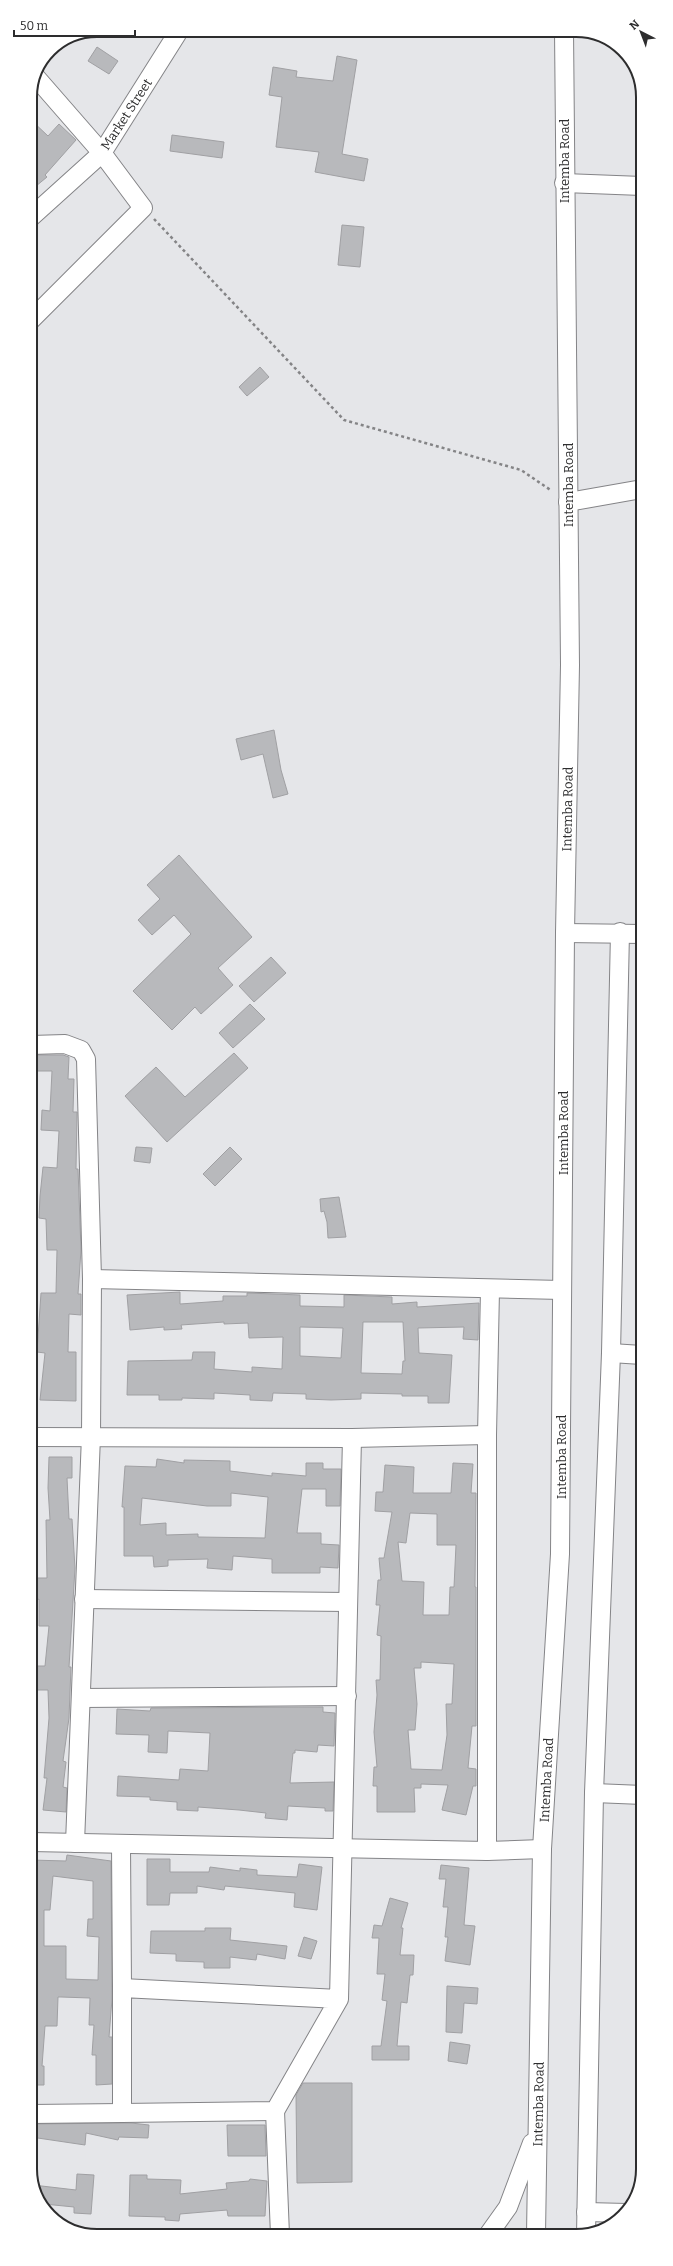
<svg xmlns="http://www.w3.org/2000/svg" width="673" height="2266" font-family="Bitter,serif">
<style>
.building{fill:#b8b9bc;stroke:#a0a0a3;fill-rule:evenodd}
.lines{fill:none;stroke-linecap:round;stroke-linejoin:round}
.minor-casing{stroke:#848487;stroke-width:20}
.path{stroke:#848486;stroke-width:2.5;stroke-dasharray:3 3;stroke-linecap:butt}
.minor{stroke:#fff;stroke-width:18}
.labels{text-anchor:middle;stroke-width:3;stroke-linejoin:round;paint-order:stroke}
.street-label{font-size:13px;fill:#2d2d2e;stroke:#fff}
.rim{fill:none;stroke:#2d2d2e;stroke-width:2}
</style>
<rect width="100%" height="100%" fill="#e5e6e9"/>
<!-- building -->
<g class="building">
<path d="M 97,47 L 118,61 L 109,74 L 88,61 Z"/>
<path d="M 337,56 L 357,60 L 342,154 L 368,159 L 364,181 L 315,172 L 319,152 L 276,147 L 282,97 L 269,95 L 273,67 L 297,71 L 296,77 L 333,81 Z"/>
<path d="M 30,119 L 48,136 L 59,124 L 76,140 L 45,175 L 47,177 L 30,191 Z"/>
<path d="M 172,135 L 224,142 L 222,158 L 170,151 Z"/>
<path d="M 342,225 L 364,227 L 360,267 L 338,265 Z"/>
<path d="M 260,367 L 269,377 L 247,396 L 239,387 Z"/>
<path d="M 274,730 L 281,770 L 288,794 L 273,798 L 263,754 L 241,760 L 236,739 Z"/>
<path d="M 179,855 L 252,937 L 218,968 L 233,985 L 201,1014 L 195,1007 L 172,1030 L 133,991 L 191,934 L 174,915 L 152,935 L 138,920 L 160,899 L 147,885 Z"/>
<path d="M 271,957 L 286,973 L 254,1002 L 239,986 Z"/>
<path d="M 250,1004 L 265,1019 L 233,1048 L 219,1033 Z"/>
<path d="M 234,1053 L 248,1068 L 167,1142 L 125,1096 L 156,1067 L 185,1097 Z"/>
<path d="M 33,1055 L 63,1055 L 69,1057 L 68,1079 L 74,1079 L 73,1112 L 77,1112 L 76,1169 L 78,1169 L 81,1250 L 78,1294 L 81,1294 L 81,1315 L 69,1314 L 68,1352 L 76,1352 L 76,1401 L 40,1400 L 45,1353 L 37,1352 L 41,1293 L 56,1293 L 57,1250 L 47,1250 L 46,1219 L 39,1218 L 40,1196 L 43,1167 L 57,1168 L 59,1131 L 41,1130 L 42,1110 L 50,1111 L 52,1071 L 33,1071 Z"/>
<path d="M 136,1147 L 152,1148 L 150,1163 L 134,1161 Z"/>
<path d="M 230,1147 L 242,1159 L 215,1186 L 203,1174 Z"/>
<path d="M 339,1197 L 346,1237 L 328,1238 L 327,1222 L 324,1211 L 321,1212 L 320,1199 Z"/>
<path d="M 180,1292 L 180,1304 L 223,1301 L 223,1296 L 247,1296 L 247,1293 L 300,1295 L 300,1306 L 344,1307 L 344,1295 L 392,1297 L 392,1304 L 417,1302 L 417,1307 L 479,1303 L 478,1340 L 463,1339 L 464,1327 L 418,1328 L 419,1353 L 452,1355 L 449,1403 L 428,1403 L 428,1396 L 402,1396 L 402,1394 L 361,1393 L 361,1399 L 331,1400 L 306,1399 L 306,1394 L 273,1393 L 272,1401 L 250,1400 L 250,1395 L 214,1393 L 214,1399 L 182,1398 L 182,1400 L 159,1400 L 159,1395 L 127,1395 L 128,1361 L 192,1360 L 193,1352 L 215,1352 L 214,1369 L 252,1372 L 252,1367 L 282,1369 L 283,1337 L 249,1338 L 248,1323 L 224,1324 L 224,1322 L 181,1325 L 182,1329 L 164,1330 L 164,1327 L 130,1330 L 127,1295 ZM 363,1322 L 403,1322 L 405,1361 L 403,1361 L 402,1374 L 361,1373 ZM 300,1327 L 343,1328 L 341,1358 L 300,1356 Z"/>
<path d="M 49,1457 L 72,1457 L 72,1478 L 67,1478 L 69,1519 L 72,1519 L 75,1568 L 69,1667 L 71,1667 L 69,1718 L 63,1761 L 66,1762 L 63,1787 L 67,1788 L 66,1812 L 43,1810 L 47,1778 L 44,1778 L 49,1718 L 48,1690 L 35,1690 L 36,1666 L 45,1666 L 49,1626 L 39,1626 L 39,1599 L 37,1600 L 37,1578 L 47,1578 L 46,1520 L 50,1520 L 48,1488 Z"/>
<path d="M 157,1459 L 184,1463 L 184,1460 L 230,1461 L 230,1471 L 272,1476 L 272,1473 L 306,1476 L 306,1463 L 323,1463 L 323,1469 L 341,1469 L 340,1506 L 326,1506 L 326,1489 L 302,1489 L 297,1533 L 321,1533 L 321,1544 L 339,1545 L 338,1568 L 320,1567 L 320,1573 L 272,1573 L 272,1559 L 233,1556 L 232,1570 L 207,1568 L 208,1559 L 168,1560 L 168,1566 L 154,1567 L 153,1556 L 124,1556 L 124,1507 L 122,1507 L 125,1466 L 156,1467 ZM 231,1493 L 268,1497 L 265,1538 L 198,1537 L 198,1534 L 166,1535 L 166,1523 L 140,1525 L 142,1498 L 207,1506 L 231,1506 Z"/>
<path d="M 453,1463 L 473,1464 L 471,1493 L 476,1493 L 475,1587 L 476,1587 L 476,1726 L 472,1726 L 468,1768 L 476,1769 L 476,1786 L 473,1786 L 466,1815 L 442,1810 L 448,1785 L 421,1784 L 421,1788 L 414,1788 L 415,1812 L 377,1812 L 377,1786 L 373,1786 L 374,1767 L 377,1767 L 374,1732 L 377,1695 L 376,1680 L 380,1680 L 381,1636 L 377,1635 L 380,1605 L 376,1605 L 378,1580 L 381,1580 L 379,1558 L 384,1558 L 392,1512 L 375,1511 L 376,1492 L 383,1492 L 385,1465 L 414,1467 L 413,1493 L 451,1493 ZM 410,1513 L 437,1514 L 437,1545 L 456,1545 L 454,1587 L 450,1587 L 449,1615 L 423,1615 L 424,1582 L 402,1581 L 398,1542 L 406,1543 ZM 421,1662 L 454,1664 L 452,1704 L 446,1704 L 447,1735 L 442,1770 L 411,1769 L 408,1730 L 415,1730 L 417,1704 L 414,1668 L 421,1668 Z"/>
<path d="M 323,1707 L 323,1712 L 335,1713 L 334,1746 L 318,1745 L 317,1752 L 295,1750 L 295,1753 L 293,1753 L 290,1783 L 334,1782 L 333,1811 L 325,1811 L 325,1808 L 288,1806 L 287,1820 L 265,1818 L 266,1813 L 239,1810 L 198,1807 L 198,1811 L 177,1810 L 177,1802 L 150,1800 L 150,1797 L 117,1796 L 118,1776 L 179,1780 L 180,1769 L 208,1771 L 210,1733 L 168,1731 L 167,1753 L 148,1752 L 149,1735 L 116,1734 L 117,1709 L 150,1711 L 151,1708 Z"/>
<path d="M 67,1855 L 111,1861 L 112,1999 L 109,2037 L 112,2037 L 112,2084 L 96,2085 L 96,2055 L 92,2055 L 94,2025 L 89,2025 L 90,1998 L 61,1997 L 58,1997 L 57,2026 L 45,2026 L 42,2066 L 44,2066 L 44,2085 L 31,2085 L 31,1860 L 66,1861 ZM 53,1876 L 93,1881 L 93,1919 L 88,1919 L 87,1936 L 99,1937 L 98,1980 L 66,1979 L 66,1946 L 44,1946 L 44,1910 L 50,1910 Z"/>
<path d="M 147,1859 L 170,1859 L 170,1872 L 209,1872 L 210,1867 L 240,1871 L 240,1868 L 257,1870 L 257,1875 L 297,1877 L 299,1864 L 322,1867 L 317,1910 L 294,1907 L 295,1893 L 225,1886 L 224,1890 L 197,1886 L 197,1893 L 170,1893 L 169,1905 L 147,1905 Z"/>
<path d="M 441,1865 L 469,1868 L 464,1925 L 475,1926 L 470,1965 L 445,1961 L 448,1937 L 445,1937 L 448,1907 L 443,1907 L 446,1879 L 439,1879 Z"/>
<path d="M 390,1898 L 408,1903 L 401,1928 L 403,1928 L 400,1955 L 414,1955 L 413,1975 L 410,1975 L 407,2003 L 401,2002 L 397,2046 L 409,2046 L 409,2060 L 372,2060 L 372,2046 L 381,2046 L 387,2001 L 382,2000 L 385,1974 L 377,1974 L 379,1938 L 372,1938 L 374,1925 L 382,1926 Z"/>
<path d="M 205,1928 L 231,1928 L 230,1940 L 287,1946 L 285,1959 L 257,1954 L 256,1960 L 230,1957 L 230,1968 L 204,1968 L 204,1962 L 176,1961 L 176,1954 L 150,1953 L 151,1931 L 205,1931 Z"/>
<path d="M 304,1937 L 317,1941 L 311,1959 L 298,1956 Z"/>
<path d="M 447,1986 L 478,1988 L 477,2004 L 464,2003 L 462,2033 L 446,2032 Z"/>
<path d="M 450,2042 L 470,2045 L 467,2064 L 448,2061 Z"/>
<path d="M 303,2083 L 352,2083 L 352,2182 L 297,2183 L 296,2095 Z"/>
<path d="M 131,2123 L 149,2125 L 148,2138 L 119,2137 L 118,2140 L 86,2133 L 85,2145 L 31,2137 L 31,2124 Z"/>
<path d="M 227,2125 L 265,2125 L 266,2156 L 228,2156 Z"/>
<path d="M 77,2174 L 94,2175 L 91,2214 L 74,2213 L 74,2207 L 44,2204 L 33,2185 L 76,2190 Z"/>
<path d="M 130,2175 L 147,2175 L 147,2179 L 181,2180 L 180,2194 L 227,2189 L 226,2183 L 249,2181 L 250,2179 L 267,2181 L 265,2216 L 228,2216 L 227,2210 L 180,2214 L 179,2221 L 165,2220 L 165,2217 L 129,2216 Z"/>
</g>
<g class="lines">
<defs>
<g id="minor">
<path d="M 564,183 L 642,186"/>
<path d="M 30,218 L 102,153 L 177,34"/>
<path d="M 30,321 L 143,208 L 102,153 L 34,75"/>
<path d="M 568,502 L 642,489"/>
<path d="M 565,933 L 642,934"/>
<path d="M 31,1045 L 65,1044 L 81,1050 L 86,1059 L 92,1279 L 91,1436 L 75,1843"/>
<path d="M 92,1279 L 562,1290"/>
<path d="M 611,1353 L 642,1355"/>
<path d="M 31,1437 L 352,1438 L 487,1435"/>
<path d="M 84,1599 L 348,1602"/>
<path d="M 81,1698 L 347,1696"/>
<path d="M 594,1793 L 643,1795"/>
<path d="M 31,1842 L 487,1851 L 542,1849"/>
<path d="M 121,1845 L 122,1988"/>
<path d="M 487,1851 L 487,1435 L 490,1290"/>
<path d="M 339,1999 L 122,1988 L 122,2113 L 275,2111 L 339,1999 L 352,1438"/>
<path d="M 275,2111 L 280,2235"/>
<path d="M 31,2114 L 122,2113"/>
<path d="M 586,2212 L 627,2213"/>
<path d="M 488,2235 L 508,2207 L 532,2143"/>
<path d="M 536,2235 L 542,1849 L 560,1554 L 565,933 L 570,665 L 564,30"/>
<path d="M 586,2235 L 594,1793 L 611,1353 L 620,932"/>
</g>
</defs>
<!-- minor casing -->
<use href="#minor" class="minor-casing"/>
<!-- path -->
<path class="path" d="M 154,219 L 344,420 L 521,470 L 552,491"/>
<!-- minor -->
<use href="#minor" class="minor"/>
</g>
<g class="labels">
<!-- street labels -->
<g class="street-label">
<text transform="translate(126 114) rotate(-57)" y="5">Market Street</text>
<text transform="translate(564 161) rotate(-90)" y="5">Intemba Road</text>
<text transform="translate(568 485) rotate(-90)" y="5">Intemba Road</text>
<text transform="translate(567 809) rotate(-89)" y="5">Intemba Road</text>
<text transform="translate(563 1133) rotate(-90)" y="5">Intemba Road</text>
<text transform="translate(561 1457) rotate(-90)" y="5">Intemba Road</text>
<text transform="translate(546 1780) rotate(-87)" y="5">Intemba Road</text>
<text transform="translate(538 2104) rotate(-89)" y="5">Intemba Road</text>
</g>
</g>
<!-- crop -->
<path d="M0 0H673V2266H0ZM97 37H576A60 60 0 0 1 636 97V2169A60 60 0 0 1 576 2229H97A60 60 0 0 1 37 2169V97A60 60 0 0 1 97 37Z" fill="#fff" fill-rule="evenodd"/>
<path class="rim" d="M97 37H576A60 60 0 0 1 636 97V2169A60 60 0 0 1 576 2229H97A60 60 0 0 1 37 2169V97A60 60 0 0 1 97 37Z"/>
<!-- north arrow -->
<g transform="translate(641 32) rotate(318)" stroke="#ffffff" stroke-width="3" paint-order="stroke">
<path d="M0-3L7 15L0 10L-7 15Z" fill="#2d2d2e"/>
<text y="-6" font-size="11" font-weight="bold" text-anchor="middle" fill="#2d2d2e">N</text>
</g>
<!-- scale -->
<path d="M14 30v6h121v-6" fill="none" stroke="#2d2d2e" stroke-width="2"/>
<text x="20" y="30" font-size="12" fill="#2d2d2e" stroke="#ffffff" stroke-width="3" paint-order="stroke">50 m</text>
</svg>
